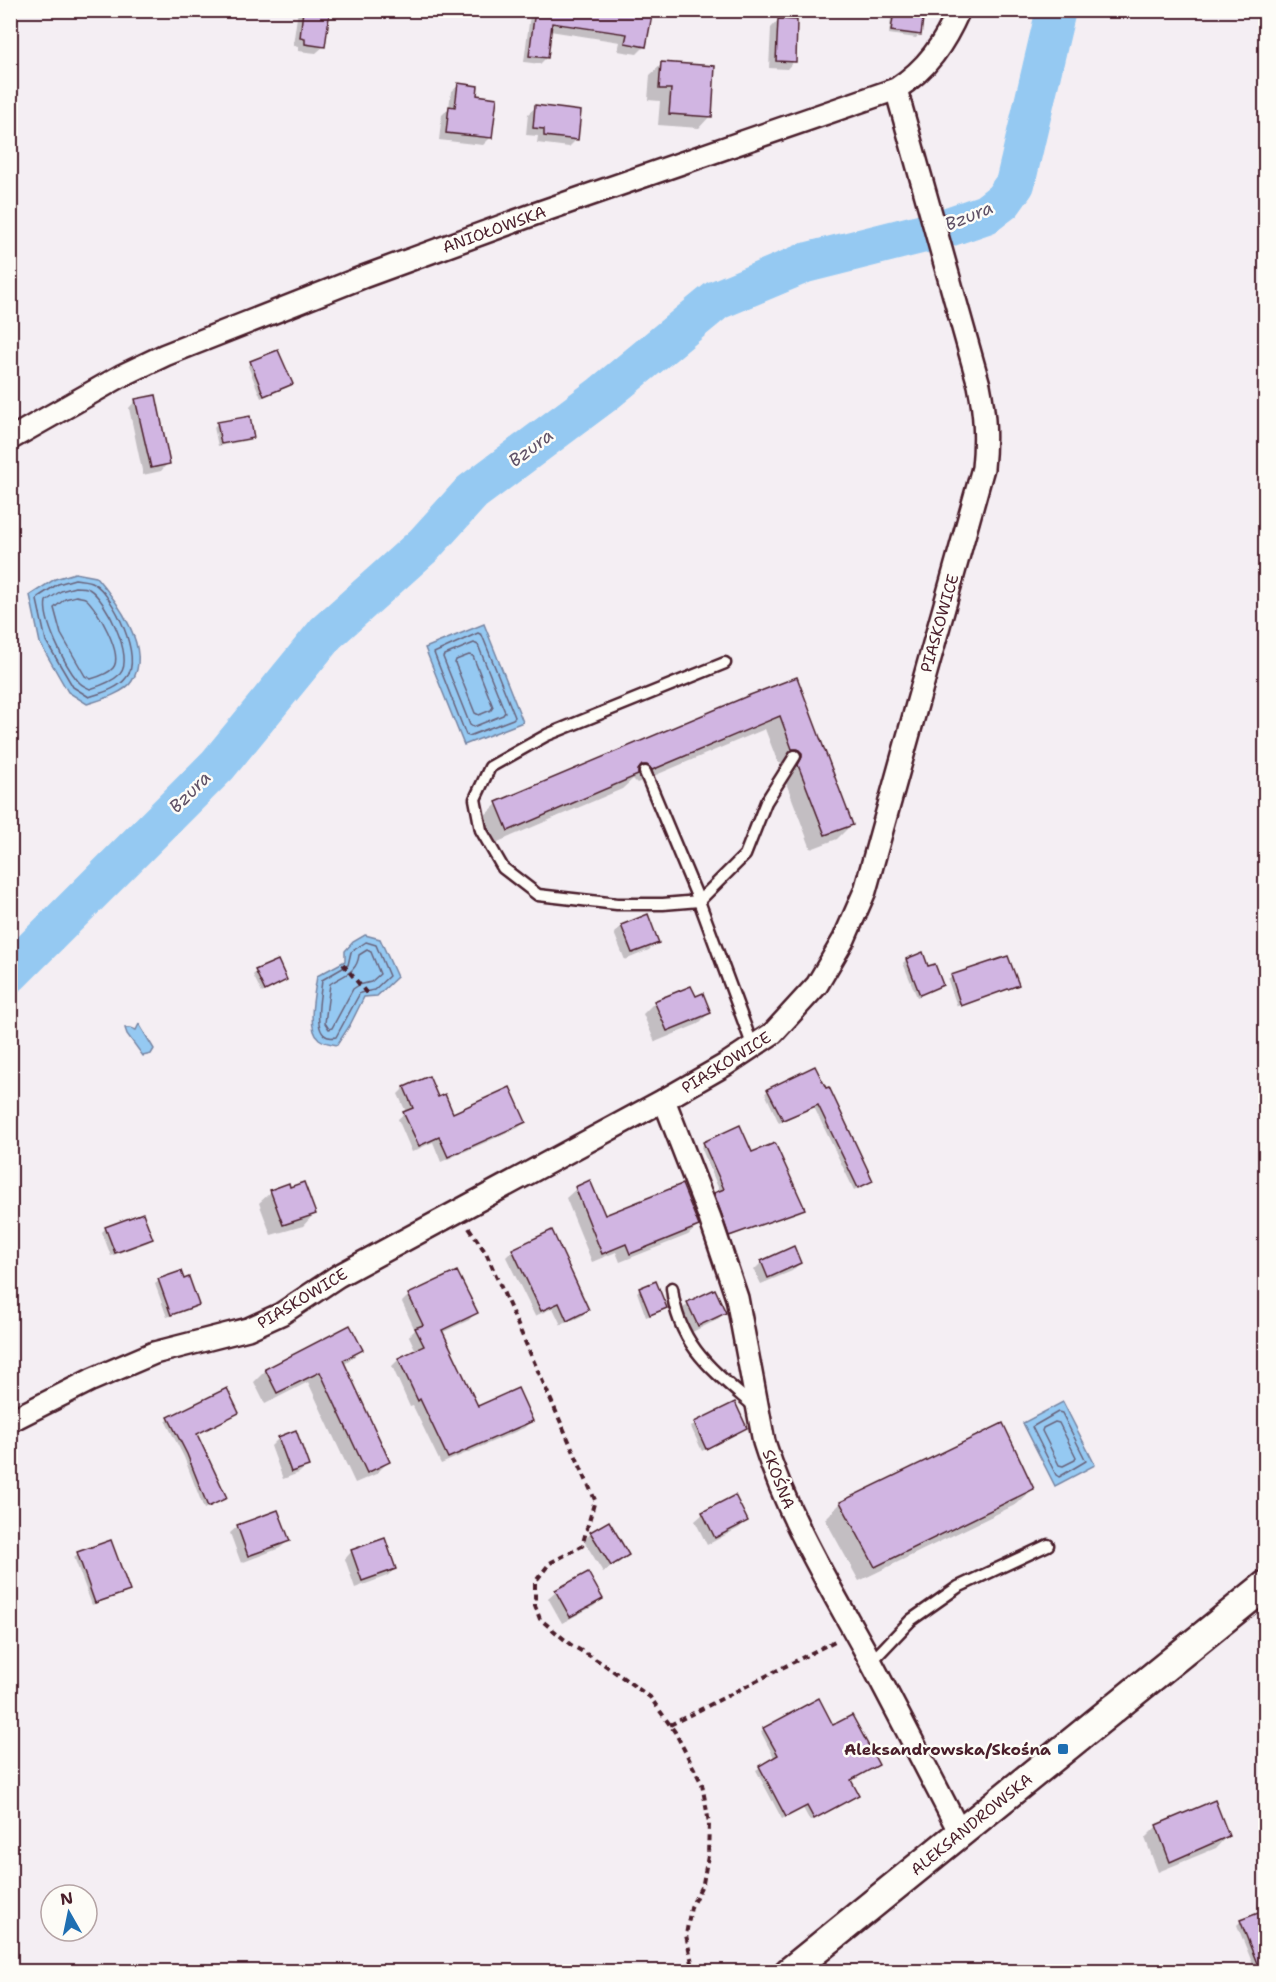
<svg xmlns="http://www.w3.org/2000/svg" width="1276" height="1982" font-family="'Shantell Sans',sans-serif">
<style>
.water{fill:#95c9f2;stroke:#7785a2;stroke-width:1.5}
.shadow{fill:#0003}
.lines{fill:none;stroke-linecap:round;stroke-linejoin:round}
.shore{stroke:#68637b;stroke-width:1.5}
.river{stroke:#95c9f2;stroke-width:40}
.building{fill:#d1b5e2;stroke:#4a1f2b;stroke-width:1.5}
.service-casing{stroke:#4a1f2b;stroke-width:15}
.minor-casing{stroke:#4a1f2b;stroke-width:26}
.secondary-casing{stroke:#4a1f2b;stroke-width:33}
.path{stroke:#4a1f2b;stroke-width:4;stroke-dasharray:6 4.5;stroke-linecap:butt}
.service{stroke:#fdfcf7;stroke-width:10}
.minor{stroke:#fdfcf7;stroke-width:21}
.secondary{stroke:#fdfcf7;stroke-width:28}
.poi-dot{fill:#1f6fb2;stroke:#fdfcf7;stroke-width:2}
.labels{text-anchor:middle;stroke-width:5;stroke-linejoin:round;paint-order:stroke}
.street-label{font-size:16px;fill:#4a1f2b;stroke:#fdfcf7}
.poi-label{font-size:16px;font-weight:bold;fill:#4a1f2b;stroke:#fdfcf7;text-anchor:end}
.water-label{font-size:18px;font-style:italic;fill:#605267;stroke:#fdfcf7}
</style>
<rect width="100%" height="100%" fill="#f4eef3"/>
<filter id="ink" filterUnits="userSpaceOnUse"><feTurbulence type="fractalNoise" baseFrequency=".0167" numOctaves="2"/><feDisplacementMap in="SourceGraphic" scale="12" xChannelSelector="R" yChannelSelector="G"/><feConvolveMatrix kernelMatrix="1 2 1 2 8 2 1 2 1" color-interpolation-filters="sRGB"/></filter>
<g filter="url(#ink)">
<!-- water -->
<g class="water">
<path d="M 75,573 L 96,577 C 116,600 153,649 132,681 C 125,693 100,700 87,704 L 68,692 L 40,643 L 30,595 L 55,579 Z"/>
<path d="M 484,624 L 523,722 L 464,745 L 425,648 Z"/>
<path d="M 365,935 L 380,939 L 397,977 L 377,996 L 364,997 L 350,1025 L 337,1045 C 331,1044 324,1043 319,1039 C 306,1028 315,991 317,976 L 345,961 L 345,951 L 353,942 Z"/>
<path d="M 139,1024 L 154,1049 L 151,1054 L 143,1056 L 127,1034 L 125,1028 L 131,1028 L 136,1030 Z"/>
<path d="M 1063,1402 L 1095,1465 L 1055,1486 L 1023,1423 Z"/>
</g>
<!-- shadow -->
<g class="shadow">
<path d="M 298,10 L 328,10 L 324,46 L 316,53 L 298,51 L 298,46 L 293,45 Z"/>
<path d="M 534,10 L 624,15 L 625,10 L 651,10 L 645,46 L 637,54 L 618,51 L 620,42 L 550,31 L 546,58 L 540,64 L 524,62 L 530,15 Z"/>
<path d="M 892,10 L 923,10 L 919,34 L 916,38 L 889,34 Z"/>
<path d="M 778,20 L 794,61 L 787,69 L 769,68 L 771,28 Z"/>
<path d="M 662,64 L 710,116 L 699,128 L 658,125 L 660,101 L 648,100 L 650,75 Z"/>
<path d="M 459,85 L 476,96 L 490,138 L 483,145 L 439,140 L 442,115 L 449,108 L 451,92 Z"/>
<path d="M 536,107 L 577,139 L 569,147 L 537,143 L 538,136 L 526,135 L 528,114 Z"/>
<path d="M 251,362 L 291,384 L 288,387 L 261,398 L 248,366 Z"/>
<path d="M 136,400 L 168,463 L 161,471 L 143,475 L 129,408 Z"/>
<path d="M 218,423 L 253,437 L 249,440 L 218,446 L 214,427 Z"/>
<path d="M 796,679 L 852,824 L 837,839 L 811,849 L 785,780 L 788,767 L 784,763 L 778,763 L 765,729 L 637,783 L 633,779 L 622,789 L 493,844 L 482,818 L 497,804 L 750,697 Z"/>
<path d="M 622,926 L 657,942 L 649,950 L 625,960 L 614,933 Z"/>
<path d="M 906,960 L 941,985 L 937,988 L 917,997 L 903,963 Z"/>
<path d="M 256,972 L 286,980 L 262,993 L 253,975 Z"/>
<path d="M 952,977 L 1017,985 L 957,1006 L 948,980 Z"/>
<path d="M 691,987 L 695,998 L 709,1013 L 698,1024 L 655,1042 L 643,1014 L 655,1002 Z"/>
<path d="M 815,1068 L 871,1181 L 854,1190 L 814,1107 L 779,1123 L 765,1093 Z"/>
<path d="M 428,1078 L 437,1099 L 452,1115 L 525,1122 L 518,1128 L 441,1162 L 433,1142 L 412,1152 L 398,1119 L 406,1112 L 398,1094 L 404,1088 Z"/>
<path d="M 704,1144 L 751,1154 L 803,1208 L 800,1212 L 726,1238 L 711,1197 L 720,1192 L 701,1147 Z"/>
<path d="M 590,1182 L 604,1217 L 698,1226 L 688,1235 L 620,1262 L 616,1252 L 592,1262 L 566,1198 L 576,1189 Z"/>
<path d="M 271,1192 L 314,1214 L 303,1226 L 271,1235 L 259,1203 Z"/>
<path d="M 106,1228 L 151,1239 L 148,1242 L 111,1256 L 102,1232 Z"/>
<path d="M 551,1232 L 588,1310 L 582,1316 L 561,1325 L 553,1308 L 535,1316 L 506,1257 L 512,1251 Z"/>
<path d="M 762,1262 L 800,1263 L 792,1271 L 761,1284 L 754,1270 Z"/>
<path d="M 159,1281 L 197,1304 L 194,1308 L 167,1317 L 155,1284 Z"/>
<path d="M 640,1289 L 665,1308 L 662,1311 L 646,1317 L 637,1292 Z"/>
<path d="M 714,1291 L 724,1313 L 717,1320 L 690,1333 L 680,1311 L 688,1304 Z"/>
<path d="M 409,1295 L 476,1312 L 469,1320 L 441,1333 L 477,1408 L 531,1421 L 524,1428 L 441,1464 L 413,1406 L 410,1407 L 392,1366 L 399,1359 L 416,1351 L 409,1336 L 415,1330 L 402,1302 Z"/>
<path d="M 361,1350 L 349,1361 L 343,1365 L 388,1462 L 376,1474 L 355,1483 L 308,1382 L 265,1404 L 254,1382 L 266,1370 Z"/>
<path d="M 734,1404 L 745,1428 L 702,1451 L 691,1427 Z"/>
<path d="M 237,1413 L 196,1435 L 225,1498 L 204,1509 L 184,1457 L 166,1422 L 169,1419 Z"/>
<path d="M 279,1438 L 307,1465 L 299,1473 L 283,1479 L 271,1446 Z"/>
<path d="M 1033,1489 L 1017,1504 L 859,1581 L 825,1519 L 841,1503 Z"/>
<path d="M 734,1497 L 746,1521 L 739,1528 L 707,1545 L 695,1521 L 703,1514 Z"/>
<path d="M 238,1526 L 288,1541 L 280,1548 L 241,1563 L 230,1533 Z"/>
<path d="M 591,1533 L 628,1554 L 620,1562 L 603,1572 L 584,1541 Z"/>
<path d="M 352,1551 L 395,1569 L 387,1576 L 355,1588 L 345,1559 Z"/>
<path d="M 78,1554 L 128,1590 L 124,1594 L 92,1605 L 74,1557 Z"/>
<path d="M 556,1591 L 601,1599 L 594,1606 L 562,1623 L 548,1598 Z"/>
<path d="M 832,1727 L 877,1765 L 850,1781 L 857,1794 L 854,1798 L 810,1821 L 803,1808 L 782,1819 L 756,1770 L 775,1759 L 761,1732 L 764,1729 Z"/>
<path d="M 1157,1826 L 1227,1836 L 1216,1848 L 1158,1872 L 1145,1838 Z"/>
<path d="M 1266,1911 L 1266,1972 L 1256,1972 L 1237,1925 L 1240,1922 Z"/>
<path d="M 1141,1964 L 1144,1972 L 1120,1972 Z"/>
</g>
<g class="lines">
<!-- shore -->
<g class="shore">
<path d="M 75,579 C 80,580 89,580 93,583 C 113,594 144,659 126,678 C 118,689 101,693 89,697 L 73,687 L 46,641 L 37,600 L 38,597 L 58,584 Z"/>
<path d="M 75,587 C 79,587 86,587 89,589 C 106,599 135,658 120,674 C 112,682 100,686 90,689 C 86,687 81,685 78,681 C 65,666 42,619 46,601 L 61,591 Z"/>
<path d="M 76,596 C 79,597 83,597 85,598 C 97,607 124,655 113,668 C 108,674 98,677 91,679 L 85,676 L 61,634 L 54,608 L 65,599 Z"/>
<path d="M 478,633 L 482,635 L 515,717 L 513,719 L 469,736 L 466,735 L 434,653 Z"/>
<path d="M 474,643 L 478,645 L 505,712 L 503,715 L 473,727 L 470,725 L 443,657 L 445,655 Z"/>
<path d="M 469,655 L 473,656 L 493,707 L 491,710 L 479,715 L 475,713 L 455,663 L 456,660 Z"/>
<path d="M 366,942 L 376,945 L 389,976 L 374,990 L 360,993 L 336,1037 C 309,1043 321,995 322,980 L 348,965 L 351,952 Z"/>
<path d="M 367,950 L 371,952 L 380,974 L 371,982 L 359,985 L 353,989 L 332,1028 L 329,1029 L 325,1023 L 330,984 C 343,975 357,973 359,955 Z"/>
<path d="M 1058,1412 L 1062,1413 L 1086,1461 L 1059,1477 L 1056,1475 L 1032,1427 Z"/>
<path d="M 1055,1422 L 1059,1423 L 1076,1457 L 1075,1460 L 1063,1466 L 1059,1465 L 1042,1431 L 1043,1428 Z"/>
</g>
<!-- river -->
<path class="river" d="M 10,973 L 218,765 L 326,633 L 424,545 L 472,492 L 602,395 L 717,300 L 805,263 L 948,227 L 986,214 L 1003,201 L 1015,184 L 1056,10"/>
</g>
<!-- building -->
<g class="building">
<path d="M 303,10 L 330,10 L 325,47 L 305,44 L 305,39 L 300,38 Z"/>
<path d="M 535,10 L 607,10 L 630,14 L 631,10 L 653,10 L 646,47 L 625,43 L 627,34 L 552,23 L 548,58 L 529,56 Z"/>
<path d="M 894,10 L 924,10 L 921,35 L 891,31 Z"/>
<path d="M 778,19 L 797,20 L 796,62 L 776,61 Z"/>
<path d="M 661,62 L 715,66 L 712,117 L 669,114 L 671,89 L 659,89 Z"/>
<path d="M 458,83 L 478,86 L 477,95 L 497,98 L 492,138 L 446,133 L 449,106 L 455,107 Z"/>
<path d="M 535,105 L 581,111 L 578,140 L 544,136 L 544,129 L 533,128 Z"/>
<path d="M 278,350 L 293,384 L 264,396 L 250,361 Z"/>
<path d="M 156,395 L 170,464 L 151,468 L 135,399 Z"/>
<path d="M 250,416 L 254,438 L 221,444 L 217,422 Z"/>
<path d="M 797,677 L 853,825 L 825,835 L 798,765 L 802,757 L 802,753 L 798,749 L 792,749 L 780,716 L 652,770 L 647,765 L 642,765 L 638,770 L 638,775 L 508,831 L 496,802 L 750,695 Z"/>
<path d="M 648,914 L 659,943 L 632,953 L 621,925 Z"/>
<path d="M 923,952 L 928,966 L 935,964 L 943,985 L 920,995 L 906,959 Z"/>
<path d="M 1008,956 L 1019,985 L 961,1006 L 951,975 Z"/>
<path d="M 278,960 L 287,980 L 265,991 L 255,970 Z"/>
<path d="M 691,986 L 696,996 L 703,993 L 711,1013 L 667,1031 L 654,1001 Z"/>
<path d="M 815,1066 L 826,1088 L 829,1087 L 873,1181 L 858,1188 L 818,1105 L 783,1120 L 767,1089 Z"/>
<path d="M 429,1076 L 438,1097 L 445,1094 L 453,1113 L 510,1087 L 526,1122 L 448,1157 L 439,1137 L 419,1146 L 403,1112 L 413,1108 L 404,1087 Z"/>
<path d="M 740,1125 L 752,1152 L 775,1143 L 805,1209 L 729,1236 L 714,1193 L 724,1189 L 703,1142 Z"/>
<path d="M 590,1180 L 605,1215 L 682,1184 L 699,1226 L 630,1254 L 626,1244 L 602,1254 L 575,1187 Z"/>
<path d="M 304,1182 L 316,1214 L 283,1225 L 270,1190 L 289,1183 L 290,1187 Z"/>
<path d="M 143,1213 L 153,1239 L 115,1253 L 105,1227 Z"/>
<path d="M 552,1230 L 589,1310 L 567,1321 L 559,1303 L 541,1311 L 512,1249 Z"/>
<path d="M 794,1246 L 801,1263 L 768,1278 L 761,1261 Z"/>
<path d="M 181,1271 L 184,1279 L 189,1277 L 199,1305 L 171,1315 L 158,1279 Z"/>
<path d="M 457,1271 L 478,1313 L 442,1330 L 478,1406 L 518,1388 L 533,1421 L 448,1458 L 420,1399 L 418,1401 L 398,1358 L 424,1346 L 415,1328 L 423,1325 L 408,1294 Z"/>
<path d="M 656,1281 L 667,1308 L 650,1315 L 639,1288 Z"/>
<path d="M 715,1289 L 726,1313 L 698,1326 L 687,1302 Z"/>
<path d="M 350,1325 L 363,1350 L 343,1360 L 390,1462 L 367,1473 L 320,1372 L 277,1393 L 265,1369 Z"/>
<path d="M 227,1388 L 239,1413 L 197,1434 L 227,1498 L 208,1507 L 187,1454 L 168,1417 Z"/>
<path d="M 735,1402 L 747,1428 L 706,1449 L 694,1422 Z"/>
<path d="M 1003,1423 L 1034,1489 L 875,1567 L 840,1502 Z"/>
<path d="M 296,1430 L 309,1466 L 291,1472 L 278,1437 Z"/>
<path d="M 735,1495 L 748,1521 L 715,1538 L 702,1512 Z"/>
<path d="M 278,1510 L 290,1541 L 248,1556 L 237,1525 Z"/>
<path d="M 609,1521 L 629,1555 L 611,1566 L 590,1532 Z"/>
<path d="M 385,1538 L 396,1569 L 362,1581 L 351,1550 Z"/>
<path d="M 111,1540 L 130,1591 L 95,1603 L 77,1552 Z"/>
<path d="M 588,1572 L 603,1599 L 570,1617 L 555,1590 Z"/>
<path d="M 819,1698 L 833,1725 L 852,1715 L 879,1765 L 851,1780 L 859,1795 L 814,1819 L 807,1806 L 786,1817 L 759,1766 L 778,1755 L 763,1728 Z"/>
<path d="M 1215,1800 L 1229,1836 L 1170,1862 L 1156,1825 Z"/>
<path d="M 1266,1910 L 1266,1971 L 1260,1971 L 1240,1920 Z"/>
</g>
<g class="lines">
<defs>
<g id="service">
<path d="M 725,663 L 547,735 L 490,767 L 475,799 L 481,830 L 503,868 L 538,895 L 617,904 L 663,904 L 699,901 L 745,855 L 766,802 L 795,756"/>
<path d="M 645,772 L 699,901 L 753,1047"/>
<path d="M 672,1288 C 678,1347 715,1372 756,1408"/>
<path d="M 871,1662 L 911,1620 L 958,1587 L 1048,1545"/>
</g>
<g id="minor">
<path d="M 10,439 L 121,376 L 165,355 L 363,277 L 543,211 L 896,89 C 927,69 944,44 959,10"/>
<path d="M 664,1100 L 710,1218 L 737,1298 L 764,1442 C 787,1515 826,1580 863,1647 C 896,1709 928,1771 960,1833"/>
<path d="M 10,1421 L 91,1380 L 154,1353 L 248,1329 L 281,1314 L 338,1276 L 664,1100 L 725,1065 L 773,1033 L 817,985 L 844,939 L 865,891 L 983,468 C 986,438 985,415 979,385 L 896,89"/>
</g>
<path id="secondary" d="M 789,1972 L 1266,1585"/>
</defs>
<!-- service casing -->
<use href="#service" class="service-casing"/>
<!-- minor casing -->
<use href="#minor" class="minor-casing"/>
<!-- secondary casing -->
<use href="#secondary" class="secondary-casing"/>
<!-- path -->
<g class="path">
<path d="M 343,964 L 368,995"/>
<path d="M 469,1228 L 486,1253 L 595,1500 L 582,1546 L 550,1563 L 535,1582 L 535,1606 L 540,1619 L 571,1645 L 602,1663 L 650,1697 L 675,1732 L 702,1784 L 709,1823 L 708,1856 L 703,1883 L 691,1907 L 686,1935 L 694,1972"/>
<path d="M 670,1725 L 835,1641"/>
</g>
<!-- service -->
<use href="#service" class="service"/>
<!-- minor -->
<use href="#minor" class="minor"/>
<!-- secondary -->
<use href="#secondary" class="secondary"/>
</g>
</g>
<!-- markers -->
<rect class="poi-dot" x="1057" y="1743" width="12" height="12" rx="3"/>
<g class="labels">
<!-- street labels -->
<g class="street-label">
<text transform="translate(494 229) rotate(-20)" y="6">ANIOŁOWSKA</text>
<text transform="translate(939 623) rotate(-74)" y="6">PIASKOWICE</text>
<text transform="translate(726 1062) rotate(-32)" y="6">PIASKOWICE</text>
<text transform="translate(302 1298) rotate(-31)" y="6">PIASKOWICE</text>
<text transform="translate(779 1479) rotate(69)" y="6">SKOŚNA</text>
<text transform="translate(971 1824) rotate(-39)" y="6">ALEKSANDROWSKA</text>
</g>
<!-- poi labels -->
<g class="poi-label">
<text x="1051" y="1755">Aleksandrowska/Skośna</text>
</g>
<!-- water labels -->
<g class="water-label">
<text transform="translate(969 216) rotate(-22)" y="6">Bzura</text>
<text transform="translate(531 448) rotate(-37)" y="6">Bzura</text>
<text transform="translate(190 792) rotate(-45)" y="6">Bzura</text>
</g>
</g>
<!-- margin -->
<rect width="1276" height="1982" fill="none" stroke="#fdfcf7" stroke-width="36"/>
<rect x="18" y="18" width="1240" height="1946" fill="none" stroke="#4a1f2b" stroke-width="2" filter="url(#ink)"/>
<!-- north arrow -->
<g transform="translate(69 1913) rotate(351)"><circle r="28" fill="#fdfcf7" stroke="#b5a4a5" stroke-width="1.5"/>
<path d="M0-4.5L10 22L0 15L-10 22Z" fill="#1f6fb2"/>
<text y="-9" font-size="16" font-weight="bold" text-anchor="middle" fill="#4a1f2b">N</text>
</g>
</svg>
